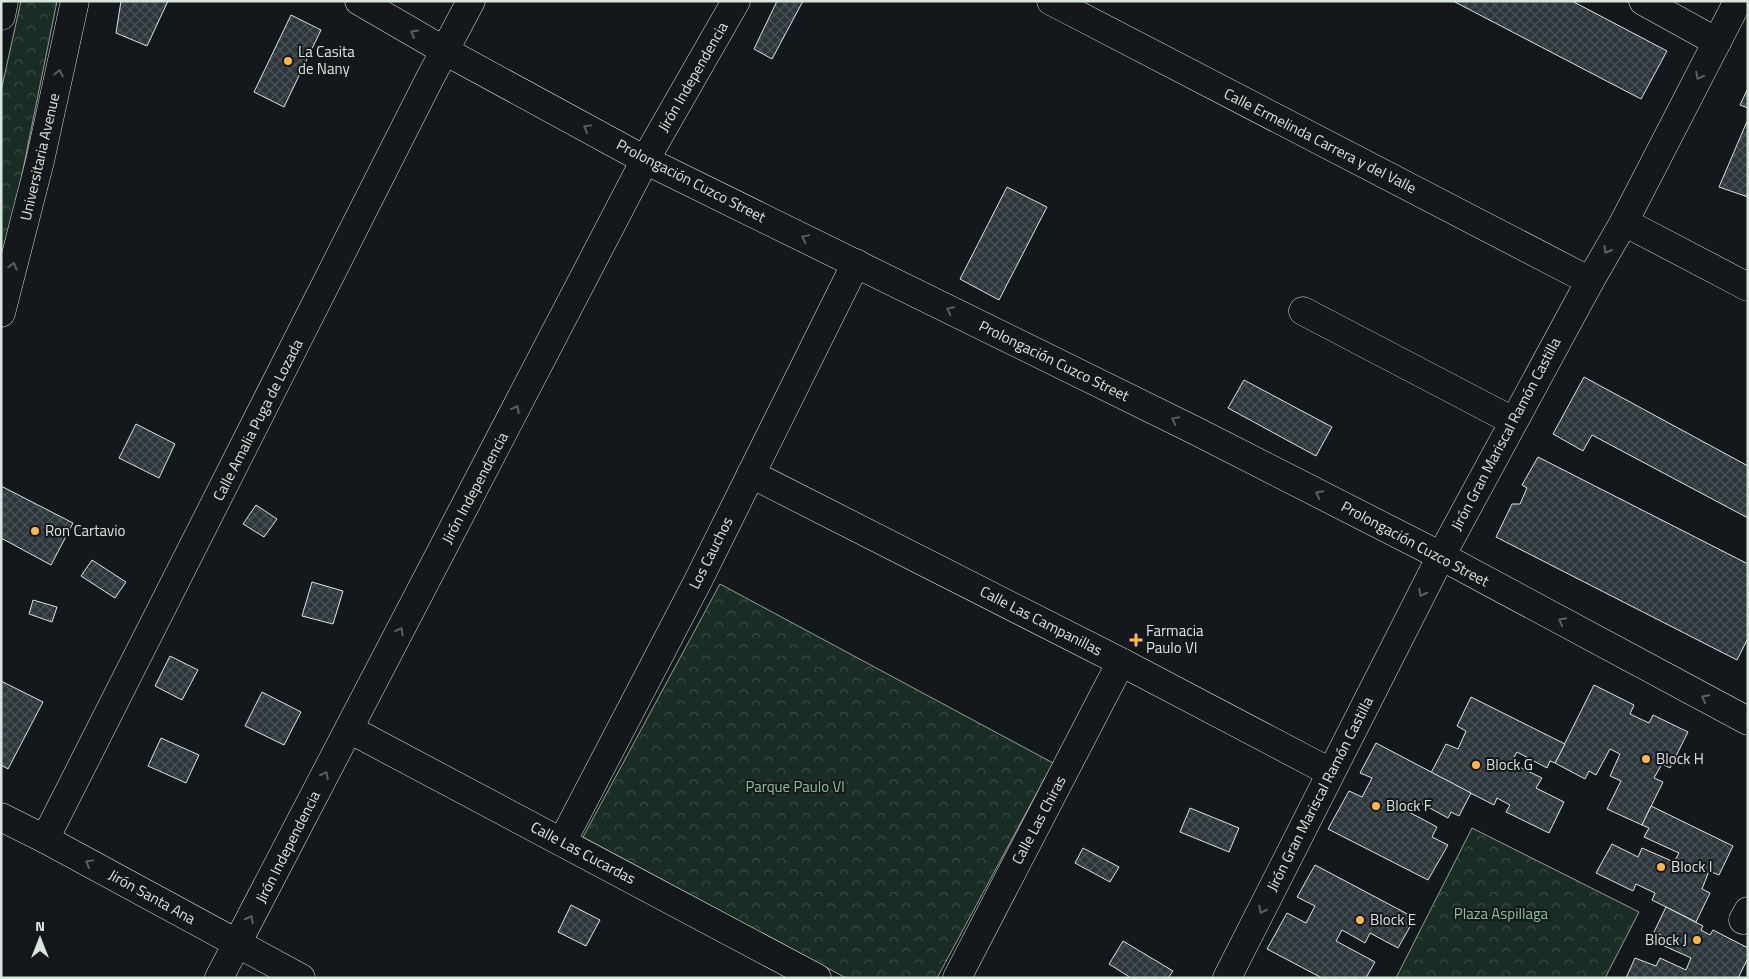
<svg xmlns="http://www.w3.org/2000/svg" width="1749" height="979" font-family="'Titillium Web',sans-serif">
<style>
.park{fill:url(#park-crowns);stroke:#939e99}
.building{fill:url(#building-cross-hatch);stroke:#d8e6dc}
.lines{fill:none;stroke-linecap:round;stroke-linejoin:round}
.minor-casing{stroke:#d8e6dc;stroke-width:29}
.major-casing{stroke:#d8e6dc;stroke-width:29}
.minor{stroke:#14181c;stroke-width:28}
.major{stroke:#14181c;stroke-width:28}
.oneway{stroke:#59605f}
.poi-dot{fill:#ffb74d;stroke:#14181c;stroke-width:2}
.labels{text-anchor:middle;stroke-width:4;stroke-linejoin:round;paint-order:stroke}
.poi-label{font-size:15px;fill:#d8e6dc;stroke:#14181c;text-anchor:start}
.street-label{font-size:15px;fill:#d8e6dc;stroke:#14181c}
.park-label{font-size:15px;fill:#8ac095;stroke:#14181c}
</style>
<defs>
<pattern id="park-crowns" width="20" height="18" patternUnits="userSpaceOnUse" patternTransform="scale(1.25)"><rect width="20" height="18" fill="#1a2d24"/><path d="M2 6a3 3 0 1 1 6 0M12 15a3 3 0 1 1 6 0" fill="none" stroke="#3b4b43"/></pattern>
<pattern id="building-cross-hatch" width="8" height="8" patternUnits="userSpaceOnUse" patternTransform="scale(1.25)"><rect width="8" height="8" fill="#2c363c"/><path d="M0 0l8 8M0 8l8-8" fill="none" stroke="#4a5358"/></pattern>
</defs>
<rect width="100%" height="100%" fill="#14181c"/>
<!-- park -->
<g class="park">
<path d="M 21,1 L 57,1 L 1,279 L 1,91 Z"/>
<path d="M 720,584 L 1053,763 L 937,978 L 846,978 L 583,837 Z"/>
<path d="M 1472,828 L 1639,912 L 1605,978 L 1396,978 Z"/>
</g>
<!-- building -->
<g class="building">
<path d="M 121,1 L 168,1 L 147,46 L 116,33 Z"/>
<path d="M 777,1 L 803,1 L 772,59 L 754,49 Z"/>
<path d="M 1453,1 L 1572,1 L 1667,51 L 1641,99 Z"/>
<path d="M 291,15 L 321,30 L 284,107 L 254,92 Z"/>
<path d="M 1748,88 L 1748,108 L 1740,105 Z"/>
<path d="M 1748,119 L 1748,197 L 1719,187 Z"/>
<path d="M 1007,187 L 1047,207 L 999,300 L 960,279 Z"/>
<path d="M 1584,377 L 1748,466 L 1748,518 L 1592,435 L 1583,451 L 1553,434 Z"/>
<path d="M 1244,380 L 1332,427 L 1316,456 L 1228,408 Z"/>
<path d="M 136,424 L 175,444 L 159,478 L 119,458 Z"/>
<path d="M 1538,457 L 1748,564 L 1748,638 L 1737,660 L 1496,537 L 1512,504 L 1520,504 L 1527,488 L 1522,485 Z"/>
<path d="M 1,486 L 73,523 L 51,565 L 1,538 Z"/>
<path d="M 256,505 L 277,519 L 264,537 L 243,524 Z"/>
<path d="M 92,560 L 126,582 L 115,598 L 81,576 Z"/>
<path d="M 312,582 L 343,591 L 333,624 L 302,616 Z"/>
<path d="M 33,600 L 57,607 L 52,622 L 29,614 Z"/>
<path d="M 170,656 L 198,670 L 182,700 L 155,686 Z"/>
<path d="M 1,681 L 43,702 L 8,769 L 1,765 Z"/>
<path d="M 1594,685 L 1634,705 L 1630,714 L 1649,723 L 1653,715 L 1688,732 L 1670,768 L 1662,764 L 1654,778 L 1663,782 L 1642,825 L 1607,809 L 1621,781 L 1610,776 L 1620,754 L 1610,749 L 1596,775 L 1589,771 L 1585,779 L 1555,763 Z"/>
<path d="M 262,692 L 301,712 L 284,745 L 245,726 Z"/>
<path d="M 1471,697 L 1565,744 L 1555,763 L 1550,761 L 1547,768 L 1517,752 L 1511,763 L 1542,778 L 1536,788 L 1564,802 L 1549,833 L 1506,812 L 1510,805 L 1497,798 L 1494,805 L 1431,773 L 1446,744 L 1458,749 L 1466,731 L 1457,726 Z"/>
<path d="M 161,738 L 199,755 L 186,783 L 148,766 Z"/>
<path d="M 1376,743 L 1471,793 L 1459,816 L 1451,812 L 1448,818 L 1415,800 L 1409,812 L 1437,827 L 1432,837 L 1448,845 L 1428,880 L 1328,829 L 1349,791 L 1362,797 L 1372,778 L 1360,773 Z"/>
<path d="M 1651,806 L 1733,846 L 1719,875 L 1709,871 L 1702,889 L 1710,893 L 1696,922 L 1652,900 L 1655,893 L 1636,884 L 1633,891 L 1596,873 L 1612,844 L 1638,857 L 1642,848 L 1674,862 L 1679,853 L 1644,837 L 1649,828 L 1642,825 Z"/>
<path d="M 1190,808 L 1239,828 L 1229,852 L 1180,832 Z"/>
<path d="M 1083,848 L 1119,867 L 1110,882 L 1075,863 Z"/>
<path d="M 1315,865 L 1415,918 L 1398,948 L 1370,933 L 1365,943 L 1342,930 L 1336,941 L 1375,962 L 1366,978 L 1322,978 L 1267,949 L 1287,913 L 1306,923 L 1315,906 L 1297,897 Z"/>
<path d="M 571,905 L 600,920 L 586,946 L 558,932 Z"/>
<path d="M 1666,907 L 1703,926 L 1701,930 L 1710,935 L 1713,930 L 1748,948 L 1748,958 L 1738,978 L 1626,978 L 1635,958 L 1656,966 L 1660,958 L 1686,970 L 1691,958 L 1660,944 L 1663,936 L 1654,932 Z"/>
<path d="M 1123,941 L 1173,971 L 1168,978 L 1131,978 L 1109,964 Z"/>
</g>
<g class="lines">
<defs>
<g id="minor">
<path d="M 359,1 L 445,51 L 645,160 L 1194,430 L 1441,556 L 1748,721"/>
<path d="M 1051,1 L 1590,281"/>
<path d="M 1643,1 L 1717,42"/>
<path d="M 1624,222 L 1748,287"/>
<path d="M 1303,311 L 1513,421"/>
<path d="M 751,474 L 1121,662 L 1330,772"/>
<path d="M 349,729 L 817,978"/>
<path d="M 1,817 L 45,839 L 301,978"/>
<path d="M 45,839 L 429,80 L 471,1"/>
<path d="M 562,842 L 698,581 L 856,263"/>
<path d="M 1743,920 L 1748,911"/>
<path d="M 219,978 L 645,160 L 736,1"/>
<path d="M 957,978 L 1121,662"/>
<path d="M 1227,978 L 1441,556 L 1590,281 L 1624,222 L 1738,1"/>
</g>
<g id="major">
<path d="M 1,16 L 4,1"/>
<path d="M 1,313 L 40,161 L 75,1"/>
</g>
</defs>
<!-- minor casing -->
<use href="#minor" class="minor-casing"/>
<!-- major casing -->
<use href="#major" class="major-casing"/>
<!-- minor -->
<use href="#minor" class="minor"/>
<!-- major -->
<use href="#major" class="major"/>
</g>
<!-- one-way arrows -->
<defs><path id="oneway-chevron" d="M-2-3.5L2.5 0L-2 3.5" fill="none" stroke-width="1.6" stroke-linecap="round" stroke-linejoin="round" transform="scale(1.25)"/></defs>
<g class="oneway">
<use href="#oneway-chevron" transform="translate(414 33) rotate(-150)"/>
<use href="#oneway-chevron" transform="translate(59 73) rotate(-78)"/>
<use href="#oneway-chevron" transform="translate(1699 76) rotate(117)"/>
<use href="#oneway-chevron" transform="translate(587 128) rotate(-151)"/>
<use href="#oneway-chevron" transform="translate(805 238) rotate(-154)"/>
<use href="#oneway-chevron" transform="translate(1607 250) rotate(120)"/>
<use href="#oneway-chevron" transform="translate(13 266) rotate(-76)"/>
<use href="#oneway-chevron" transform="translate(950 310) rotate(-154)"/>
<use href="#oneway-chevron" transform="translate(516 409) rotate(-62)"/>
<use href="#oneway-chevron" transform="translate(1175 420) rotate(-154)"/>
<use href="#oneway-chevron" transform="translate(1319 494) rotate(-153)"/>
<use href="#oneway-chevron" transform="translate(1422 593) rotate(117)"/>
<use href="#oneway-chevron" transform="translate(1562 621) rotate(-152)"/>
<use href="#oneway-chevron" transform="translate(400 631) rotate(-62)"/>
<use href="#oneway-chevron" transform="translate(1705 698) rotate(-152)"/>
<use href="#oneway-chevron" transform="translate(325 775) rotate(-63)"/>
<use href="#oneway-chevron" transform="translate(89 863) rotate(-151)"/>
<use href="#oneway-chevron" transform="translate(1262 910) rotate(117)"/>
<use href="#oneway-chevron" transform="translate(250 919) rotate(-63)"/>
</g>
<!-- markers -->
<g class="poi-dot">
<circle cx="288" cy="61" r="5"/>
<circle cx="35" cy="531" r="5"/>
<path d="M1133.5 632.5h5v5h5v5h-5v5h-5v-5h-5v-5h5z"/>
<circle cx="1646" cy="759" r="5"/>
<circle cx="1476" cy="765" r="5"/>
<circle cx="1376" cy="806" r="5"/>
<circle cx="1661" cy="867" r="5"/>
<circle cx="1360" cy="920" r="5"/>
<circle cx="1697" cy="940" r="5"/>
</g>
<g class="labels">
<!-- poi labels -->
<g class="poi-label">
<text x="298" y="57">La Casita<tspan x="298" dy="17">de Nany</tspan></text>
<text x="45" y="536">Ron Cartavio</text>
<text x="1146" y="636">Farmacia<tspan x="1146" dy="17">Paulo VI</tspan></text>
<text x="1656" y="764">Block H</text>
<text x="1486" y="770">Block G</text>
<text x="1386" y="811">Block F</text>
<text x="1671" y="872">Block I</text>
<text x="1370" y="925">Block E</text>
<text x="1687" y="945" text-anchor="end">Block J</text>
</g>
<!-- street labels -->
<g class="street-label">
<text transform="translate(693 77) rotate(-60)" y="5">Jirón Independencia</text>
<text transform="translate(1320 141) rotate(27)" y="5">Calle Ermelinda Carrera y del Valle</text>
<text transform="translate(40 157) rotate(-77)" y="5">Universitaria Avenue</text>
<text transform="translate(691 181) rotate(27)" y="5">Prolongación Cuzco Street</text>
<text transform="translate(1054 361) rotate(26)" y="5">Prolongación Cuzco Street</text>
<text transform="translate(258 420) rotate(-63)" y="5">Calle Amalia Puga de Lozada</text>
<text transform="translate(1506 434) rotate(-62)" y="5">Jirón Gran Mariscal Ramón Castilla</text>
<text transform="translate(475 488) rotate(-62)" y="5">Jirón Independencia</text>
<text transform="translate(1415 544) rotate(28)" y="5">Prolongación Cuzco Street</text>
<text transform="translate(711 553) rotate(-63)" y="5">Los Cauchos</text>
<text transform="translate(1041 621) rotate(27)" y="5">Calle Las Campanillas</text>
<text transform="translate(1320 794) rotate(-63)" y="5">Jirón Gran Mariscal Ramón Castilla</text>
<text transform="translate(1039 820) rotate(-62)" y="5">Calle Las Chiras</text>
<text transform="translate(288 847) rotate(-63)" y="5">Jirón Independencia</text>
<text transform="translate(583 853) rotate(28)" y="5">Calle Las Cucardas</text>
<text transform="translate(152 897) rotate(29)" y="5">Jirón Santa Ana</text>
</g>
<!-- park labels -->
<g class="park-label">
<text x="795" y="792">Parque Paulo Vl</text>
<text x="1501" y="919">Plaza Aspillaga</text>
</g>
</g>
<!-- border -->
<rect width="1749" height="979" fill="none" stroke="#d8e6dc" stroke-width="5"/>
<!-- north arrow -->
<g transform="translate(40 939)" stroke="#14181c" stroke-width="4" paint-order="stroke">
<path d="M0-4L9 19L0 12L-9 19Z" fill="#d8e6dc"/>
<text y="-8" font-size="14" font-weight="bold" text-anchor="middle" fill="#d8e6dc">N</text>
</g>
</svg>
